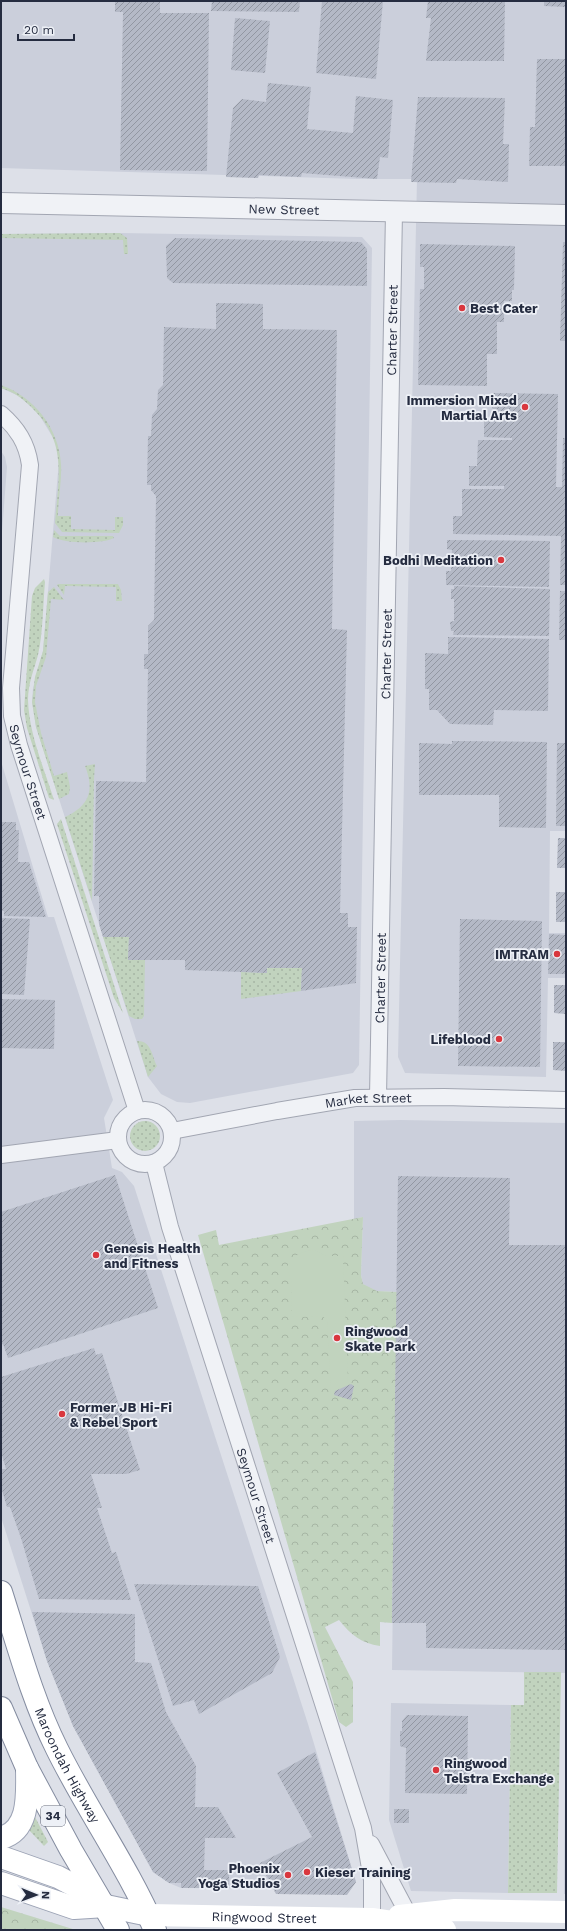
<svg xmlns="http://www.w3.org/2000/svg" width="567" height="1931" font-family="'Work Sans',sans-serif">
<style>
.built{fill:#cbcfdb}
.grass{fill:url(#grass-dots)}
.park{fill:url(#park-crowns)}
.pitch{fill:#c1d3be}
.building{fill:url(#building-hatch)}
.lines{fill:none;stroke-linecap:round;stroke-linejoin:round}
.minor-casing{stroke:#a2a6b2;stroke-width:18}
.tertiary-casing{stroke:#a2a6b2;stroke-width:22}
.primary-casing{stroke:#9ca3b5;stroke-width:24}
.trunk-casing{stroke:#848ca0;stroke-width:24}
.minor{stroke:#f0f2f6;stroke-width:16}
.tertiary{stroke:#f0f2f6;stroke-width:20}
.secondary{stroke:#fff;stroke-width:22}
.primary{stroke:#fff;stroke-width:22}
.trunk{stroke:#fff;stroke-width:22}
.poi-dot{fill:#d9373e;stroke:#edf0f6;stroke-width:1.5}
.labels{text-anchor:middle;stroke-width:3.5;stroke-linejoin:round;paint-order:stroke}
.shield{fill:#edf0f6;stroke:#616777;stroke-width:1}
.shield-label{font-size:12px;font-weight:bold;fill:#252c40}
.street-label{font-size:13px;fill:#252c40;stroke:#edf0f6}
.poi-label{font-size:13px;font-weight:bold;fill:#252c40;stroke:#edf0f6;text-anchor:start}
</style>
<defs>
<pattern id="grass-dots" width="8" height="8" patternUnits="userSpaceOnUse"><rect width="8" height="8" fill="#c1d3be"/><path d="M2 2h.1M6 6h.1" fill="none" stroke="#a6b5a4" stroke-width="1.8" stroke-linecap="round"/></pattern>
<pattern id="park-crowns" width="20" height="18" patternUnits="userSpaceOnUse"><rect width="20" height="18" fill="#c1d3be"/><path d="M2 6a3 3 0 1 1 6 0M12 15a3 3 0 1 1 6 0" fill="none" stroke="#a6b5a4"/></pattern>
<pattern id="building-hatch" width="6" height="6" patternUnits="userSpaceOnUse"><rect width="6" height="6" fill="#b4b9c6"/><path d="M-1 1l2-2M0 6l6-6M5 7l2-2" fill="none" stroke="#9297a2"/></pattern>
</defs>
<rect width="100%" height="100%" fill="#dde0e8"/>
<!-- built -->
<g class="built">
<path d="M 1,1 L 566,1 L 566,831 L 550,831 L 549,933 L 566,933 L 566,978 L 548,978 L 546,1077 L 405,1073 L 398,1057 L 417,179 L 357,179 L 1,168 Z"/>
<path d="M 120,233 L 362,237 L 372,248 L 359,1065 L 353,1073 L 190,1103 L 177,1102 L 161,1094 L 148,1077 L 36,727 L 32,702 L 33,688 L 43,651 L 59,460 L 55,441 L 38,413 L 19,396 L 1,388 L 1,234 Z"/>
<path d="M 1,451 L 5,457 L 7,467 L 1,545 Z"/>
<path d="M 1,761 L 48,917 L 54,917 L 113,1100 L 104,1118 L 112,1168 L 122,1172 L 134,1186 L 308,1724 L 356,1882 L 351,1889 L 181,1888 L 169,1883 L 153,1872 L 73,1726 L 47,1661 L 1,1517 Z"/>
<path d="M 401,1120 L 566,1123 L 566,1673 L 392,1670 L 397,1292 L 377,1291 L 368,1288 L 363,1284 L 361,1275 L 363,1217 L 354,1219 L 354,1121 Z"/>
<path d="M 566,1678 L 566,1894 L 564,1894 Z"/>
<path d="M 391,1703 L 511,1705 L 508,1893 L 411,1891 L 389,1820 Z"/>
</g>
<!-- grass -->
<g class="grass">
<path d="M 120,233 L 127,238 L 128,254 L 124,254 L 123,240 L 1,238 L 1,234 Z"/>
<path d="M 1,385 C 34,397 59,428 61,464 C 62,481 58,498 58,516 L 71,516 L 71,529 L 115,530 L 115,517 L 123,517 L 123,525 L 119,533 L 62,532 L 55,523 C 58,481 68,443 34,410 C 25,400 14,392 1,388 Z"/>
<path d="M 54,530 L 60,536 L 113,536 L 114,538 C 102,544 65,544 53,537 Z"/>
<path d="M 44,579 L 45,582 C 43,604 43,634 38,655 C 34,670 28,683 28,700 C 29,734 44,768 54,800 L 49,798 L 27,728 L 24,710 L 32,596 L 35,588 Z"/>
<path d="M 58,584 L 118,584 L 121,590 L 122,601 L 116,601 L 116,587 L 65,586 L 64,595 L 57,585 Z"/>
<path d="M 54,587 L 64,600 L 51,599 L 46,657 L 36,686 L 35,702 L 41,733 L 54,776 L 67,772 L 70,787 L 69,794 L 59,799 L 36,727 L 32,702 L 35,677 L 43,651 L 48,592 Z"/>
<path d="M 95,764 L 94,779 L 92,901 L 65,817 C 89,806 95,791 85,766 Z"/>
<path d="M 61,819 L 123,1013 L 114,998 L 57,824 Z"/>
<path d="M 103,937 L 129,937 L 128,960 L 145,960 L 144,1016 L 142,1019 L 135,1019 L 129,1016 Z"/>
<path d="M 267,968 L 302,968 L 301,991 L 241,999 L 241,972 L 267,973 Z"/>
<path d="M 137,1041 C 151,1040 152,1056 157,1066 L 148,1077 Z"/>
<circle cx="145" cy="1136" r="15"/>
<path d="M 524,1672 L 561,1672 L 557,1893 L 508,1893 L 511,1705 L 524,1705 Z"/>
<path d="M 34,1815 L 48,1842 L 44,1846 L 27,1828 Z"/>
</g>
<!-- park -->
<g class="park">
<path d="M 363,1217 L 361,1275 L 363,1284 L 377,1291 L 397,1292 L 392,1623 L 380,1622 L 380,1646 C 361,1643 351,1635 339,1620 L 325,1627 L 353,1682 L 353,1722 L 346,1727 L 339,1722 L 198,1235 L 216,1230 L 219,1245 Z"/>
<path d="M 1,1907 L 76,1930 L 1,1930 Z"/>
</g>
<!-- pitch -->
<path class="pitch" d="M 314,1250 L 326,1256 L 343,1256 L 348,1383 L 354,1386 L 351,1400 L 331,1394 L 327,1320 L 322,1316 L 292,1317 L 291,1279 L 287,1267 C 292,1256 302,1251 314,1250 Z"/>
<!-- building -->
<g class="building">
<path d="M 115,1 L 160,1 L 160,13 L 209,13 L 207,171 L 120,170 L 123,12 L 115,12 Z"/>
<path d="M 212,1 L 300,1 L 299,12 L 211,11 Z"/>
<path d="M 322,1 L 383,1 L 376,79 L 316,73 Z"/>
<path d="M 428,1 L 505,1 L 504,61 L 426,61 L 431,18 L 426,18 Z"/>
<path d="M 544,1 L 566,1 L 566,7 L 544,6 Z"/>
<path d="M 235,18 L 270,21 L 265,73 L 231,70 Z"/>
<path d="M 537,59 L 566,59 L 566,166 L 529,166 L 530,127 L 535,127 Z"/>
<path d="M 268,83 L 311,87 L 307,129 L 353,133 L 356,96 L 393,100 L 388,158 L 380,157 L 377,179 L 302,173 L 301,177 L 259,175 L 258,178 L 226,177 L 233,108 L 242,99 L 266,102 Z"/>
<path d="M 418,97 L 505,98 L 503,144 L 509,144 L 508,182 L 457,179 L 456,183 L 411,182 Z"/>
<path d="M 175,238 L 361,242 L 367,249 L 367,286 L 173,283 L 167,278 L 166,246 Z"/>
<path d="M 563,242 L 566,242 L 566,341 L 560,341 Z"/>
<path d="M 420,244 L 515,246 L 514,290 L 512,290 L 512,301 L 504,301 L 504,322 L 497,322 L 497,354 L 487,354 L 487,386 L 418,385 L 420,289 L 424,289 L 424,267 L 420,267 Z"/>
<path d="M 216,303 L 263,304 L 263,329 L 337,330 L 332,629 L 347,630 L 340,913 L 348,913 L 348,927 L 357,927 L 356,983 L 301,991 L 302,968 L 267,968 L 267,973 L 185,970 L 185,960 L 128,960 L 129,937 L 103,937 L 99,924 L 99,896 L 94,896 L 96,781 L 146,782 L 148,669 L 144,669 L 144,654 L 148,654 L 148,626 L 154,620 L 156,496 L 151,490 L 151,485 L 147,485 L 148,436 L 151,436 L 152,415 L 157,409 L 158,390 L 163,385 L 164,327 L 216,329 Z"/>
<path d="M 493,393 L 558,394 L 556,487 L 562,487 L 563,438 L 566,438 L 566,585 L 560,585 L 561,536 L 453,534 L 453,516 L 462,516 L 462,489 L 504,489 L 504,486 L 469,486 L 469,466 L 477,466 L 478,440 L 512,440 L 512,438 L 484,437 L 484,420 L 492,419 Z"/>
<path d="M 447,540 L 550,541 L 549,587 L 446,585 L 446,571 L 451,571 L 452,550 L 447,549 Z"/>
<path d="M 454,586 L 550,589 L 549,636 L 453,635 L 454,631 L 451,631 L 450,622 L 454,621 L 454,599 L 451,599 L 451,589 L 454,589 Z"/>
<path d="M 560,591 L 566,591 L 566,640 L 559,640 Z"/>
<path d="M 448,637 L 549,639 L 548,711 L 494,710 L 493,725 L 450,724 L 437,710 L 429,710 L 429,689 L 425,689 L 425,653 L 448,654 Z"/>
<path d="M 452,741 L 547,742 L 546,828 L 499,827 L 499,795 L 419,795 L 419,743 L 452,744 Z"/>
<path d="M 557,743 L 566,743 L 566,826 L 556,826 Z"/>
<path d="M 1,822 L 16,822 L 16,830 L 19,830 L 18,862 L 29,862 L 46,917 L 4,916 L 4,911 L 1,911 Z"/>
<path d="M 558,838 L 566,838 L 566,868 L 557,868 Z"/>
<rect x="556" y="892" width="10" height="30"/>
<path d="M 1,918 L 30,919 L 24,995 L 1,994 Z"/>
<path d="M 460,919 L 542,921 L 540,1067 L 458,1066 Z"/>
<path d="M 549,934 L 566,935 L 566,974 L 548,974 Z"/>
<path d="M 554,985 L 566,985 L 566,1014 L 554,1013 Z"/>
<path d="M 1,999 L 55,1000 L 54,1049 L 1,1048 Z"/>
<path d="M 553,1042 L 566,1042 L 566,1071 L 553,1070 Z"/>
<path d="M 115,1175 L 158,1308 L 8,1358 L 3,1344 L 1,1345 L 1,1212 Z"/>
<path d="M 398,1176 L 510,1178 L 509,1245 L 566,1245 L 566,1650 L 426,1648 L 426,1623 L 392,1623 Z"/>
<path d="M 94,1348 L 96,1355 L 102,1353 L 140,1470 L 126,1474 L 91,1474 L 102,1508 L 97,1508 L 112,1553 L 116,1552 L 131,1600 L 39,1599 L 21,1538 L 10,1507 L 7,1507 L 1,1487 L 1,1469 L 6,1469 L 1,1452 L 1,1377 Z"/>
<path d="M 351,1384 L 354,1386 L 351,1400 L 334,1395 L 335,1391 Z"/>
<path d="M 134,1584 L 258,1586 L 280,1657 L 272,1673 L 199,1714 L 194,1700 L 173,1706 Z"/>
<path d="M 32,1612 L 135,1614 L 135,1662 L 151,1663 L 166,1712 L 196,1766 L 195,1807 L 218,1807 L 236,1838 L 205,1838 L 204,1870 L 229,1870 L 229,1888 L 181,1888 L 181,1883 L 169,1883 L 153,1872 L 73,1726 L 47,1661 Z"/>
<path d="M 407,1715 L 468,1716 L 467,1794 L 405,1793 L 406,1748 L 400,1746 L 400,1731 L 402,1731 L 402,1721 Z"/>
<path d="M 315,1752 L 356,1882 L 347,1895 L 276,1894 L 260,1863 L 312,1837 L 277,1773 Z"/>
<rect x="394" y="1809" width="15" height="14"/>
</g>
<g class="lines">
<defs>
<g id="minor">
<path id="s1" d="M 1,414 C 17,428 27,443 30,465 L 11,688 L 12,716 L 19,745 L 137,1111"/>
<path id="s2" d="M 378,1097 L 394,212"/>
<circle cx="145" cy="1137" r="27"/>
<path id="s3" d="M 172,1131 L 277,1111 L 355,1098 L 444,1097 L 566,1100"/>
<path d="M 1,1155 L 118,1140"/>
<path id="s4" d="M 154,1163 L 170,1227 L 363,1828 L 372,1880 L 372,1919"/>
<path d="M 371,1844 L 408,1914"/>
</g>
<g id="tertiary">
<path id="s5" d="M 1,203 L 566,215"/>
</g>
<g id="primary">
<path d="M 1,1838 C 31,1830 27,1792 27,1768"/>
<path d="M 1,1857 L 58,1877 L 79,1888 L 106,1906"/>
<path d="M 1,1883 L 74,1908 L 106,1906 L 149,1915"/>
</g>
<g id="trunk">
<path id="s7" d="M 1,1592 C 18,1645 32,1699 57,1749 C 87,1810 128,1867 155,1930"/>
<path d="M 1,1708 L 27,1768 L 71,1850 L 118,1930"/>
</g>
</defs>
<!-- minor casing -->
<use href="#minor" class="minor-casing"/>
<!-- tertiary casing -->
<use href="#tertiary" class="tertiary-casing"/>
<!-- primary casing -->
<use href="#primary" class="primary-casing"/>
<!-- trunk casing -->
<use href="#trunk" class="trunk-casing"/>
<!-- minor -->
<use href="#minor" class="minor"/>
<!-- tertiary -->
<use href="#tertiary" class="tertiary"/>
<!-- secondary -->
<g class="secondary">
<path id="s6" d="M 149,1915 L 372,1919 L 445,1930"/>
<path d="M 399,1916 L 455,1910 L 566,1912"/>
</g>
<!-- primary -->
<use href="#primary" class="primary"/>
<!-- trunk -->
<use href="#trunk" class="trunk"/>
</g>
<!-- markers -->
<g class="poi-dot">
<circle cx="462" cy="308" r="4"/>
<circle cx="525" cy="407" r="4"/>
<circle cx="501" cy="560" r="4"/>
<circle cx="557" cy="954" r="4"/>
<circle cx="499" cy="1039" r="4"/>
<circle cx="96" cy="1255" r="4"/>
<circle cx="337" cy="1338" r="4"/>
<circle cx="62" cy="1414" r="4"/>
<circle cx="436" cy="1770" r="4"/>
<circle cx="307" cy="1872" r="4"/>
<circle cx="288" cy="1875" r="4"/>
</g>
<g class="labels">
<!-- shield labels -->
<rect class="shield" x="41" y="1806" width="24" height="20" rx="3"/>
<g class="shield-label">
<text x="53" y="1820">34</text>
</g>
<!-- street labels -->
<g class="street-label">
<text dy="5" stroke="none"><textPath href="#s5" startOffset="283">New Street</textPath></text>
<text dy="5" stroke="none"><textPath href="#s2" startOffset="767">Charter Street</textPath></text>
<text dy="5" stroke="none"><textPath href="#s2" startOffset="443">Charter Street</textPath></text>
<text dy="5" stroke="none"><textPath href="#s1" startOffset="370">Seymour Street</textPath></text>
<text dy="5" stroke="none"><textPath href="#s2" startOffset="119">Charter Street</textPath></text>
<text dy="5" stroke="none"><textPath href="#s3" startOffset="199">Market Street</textPath></text>
<text dy="5" stroke="none"><textPath href="#s4" startOffset="348">Seymour Street</textPath></text>
<text dy="5" stroke="none"><textPath href="#s7" startOffset="186">Maroondah Highway</textPath></text>
<text dy="5" stroke="none"><textPath href="#s6" startOffset="115">Ringwood Street</textPath></text>
</g>
<!-- poi labels -->
<g class="poi-label">
<text x="470" y="313">Best Cater</text>
<text x="517" y="405" text-anchor="end">Immersion Mixed<tspan x="517" dy="15">Martial Arts</tspan></text>
<text x="493" y="565" text-anchor="end">Bodhi Meditation</text>
<text x="549" y="959" text-anchor="end">IMTRAM</text>
<text x="491" y="1044" text-anchor="end">Lifeblood</text>
<text x="104" y="1253">Genesis Health<tspan x="104" dy="15">and Fitness</tspan></text>
<text x="345" y="1336">Ringwood<tspan x="345" dy="15">Skate Park</tspan></text>
<text x="70" y="1412">Former JB Hi-Fi<tspan x="70" dy="15">&amp; Rebel Sport</tspan></text>
<text x="444" y="1768">Ringwood<tspan x="444" dy="15">Telstra Exchange</tspan></text>
<text x="280" y="1873" text-anchor="end">Phoenix<tspan x="280" dy="15">Yoga Studios</tspan></text>
<text x="315" y="1877">Kieser Training</text>
</g>
</g>
<!-- border -->
<rect width="567" height="1931" fill="none" stroke="#252c40" stroke-width="4"/>
<!-- north arrow -->
<g transform="translate(36 1895) rotate(91)" stroke="#edf0f6" stroke-width="3" paint-order="stroke">
<path d="M0-3L7 15L0 10L-7 15Z" fill="#252c40"/>
<text y="-6" font-size="11" font-weight="bold" text-anchor="middle" fill="#252c40">N</text>
</g>
<!-- scale -->
<path d="M18 34v6h56v-6" fill="none" stroke="#252c40" stroke-width="2"/>
<text x="24" y="34" font-size="12" fill="#252c40" stroke="#edf0f6" stroke-width="3" paint-order="stroke">20 m</text>
</svg>
